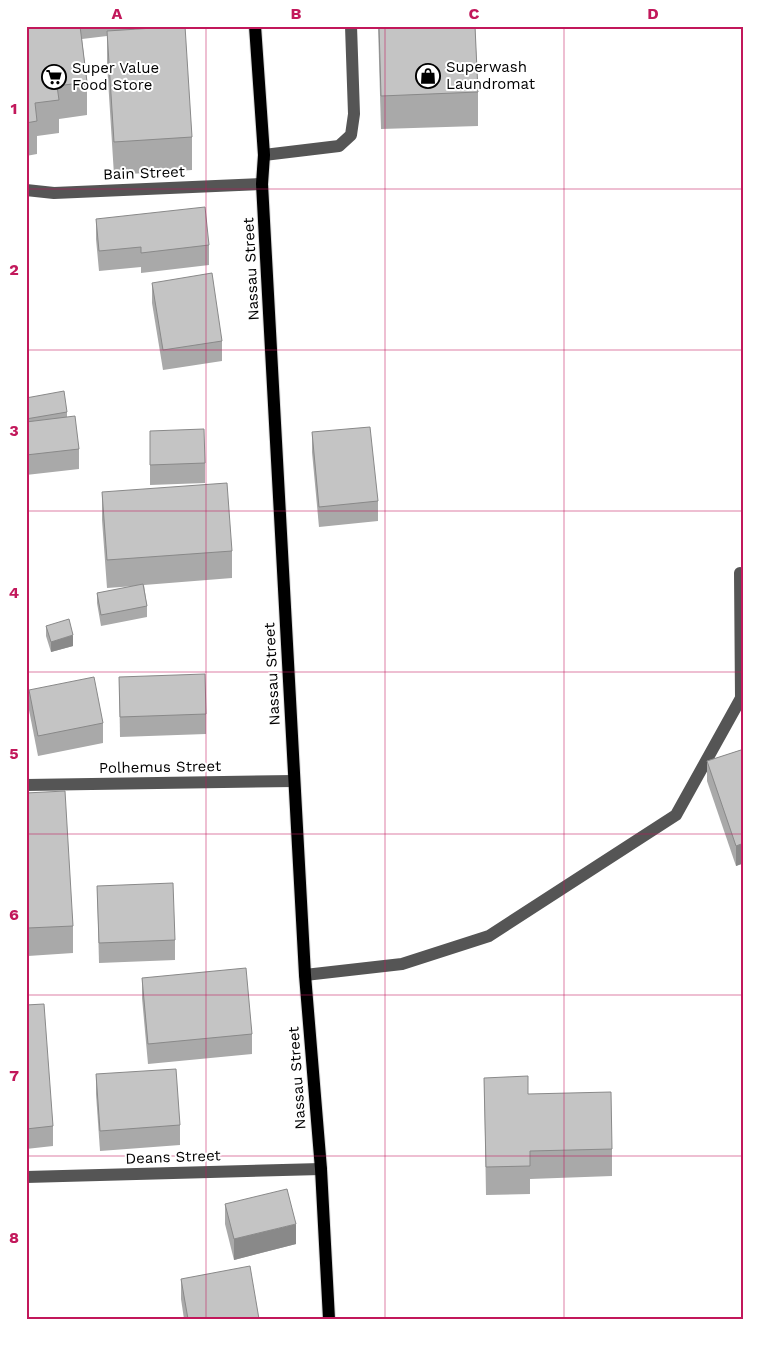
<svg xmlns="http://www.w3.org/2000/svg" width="770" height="1345" font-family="'Work Sans',sans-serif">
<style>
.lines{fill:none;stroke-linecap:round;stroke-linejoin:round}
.major-casing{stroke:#dbdbdb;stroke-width:14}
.minor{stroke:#555;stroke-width:12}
.major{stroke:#000;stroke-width:12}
.wall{fill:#a9a9a9}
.shaded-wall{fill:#898989}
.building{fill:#c4c4c4;stroke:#898989}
.grid{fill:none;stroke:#c2185b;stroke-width:1;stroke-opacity:0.55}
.labels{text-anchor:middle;stroke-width:4;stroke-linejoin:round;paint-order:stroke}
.poi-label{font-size:15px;fill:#000;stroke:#fff;text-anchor:start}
.street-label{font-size:15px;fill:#000;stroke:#fff}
.neatline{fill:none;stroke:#c2185b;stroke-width:2}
.grid-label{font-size:16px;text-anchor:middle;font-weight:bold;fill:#c2185b}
</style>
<rect width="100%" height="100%" fill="#fff"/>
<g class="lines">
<defs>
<path id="major" d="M 255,26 L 264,155 L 262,184 L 305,975 L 321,1169 L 329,1319"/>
</defs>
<!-- major casing -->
<use href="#major" class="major-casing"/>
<!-- minor -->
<g class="minor">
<path d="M 264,155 L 339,146 L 351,135 L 354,114 L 351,26"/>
<path d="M 26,190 L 54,193 L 262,184"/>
<path d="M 26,785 L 294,781"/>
<path d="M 305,975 L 402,964 L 489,936 L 676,815 L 741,698 L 740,573"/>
<path d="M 26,1177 L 321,1169"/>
</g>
<!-- major -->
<use href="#major" class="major"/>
</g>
<!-- wall -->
<g class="wall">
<path d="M 26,26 L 134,26 L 134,29 L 192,137 L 192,170 L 114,175 L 107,64 L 107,36 L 82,39 L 87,82 L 87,115 L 59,119 L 59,133 L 37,136 L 37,154 L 26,156 Z"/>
<path d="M 378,26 L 475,26 L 478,92 L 478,126 L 381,129 Z"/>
<path d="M 96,219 L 209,245 L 209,265 L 141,273 L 141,267 L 99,271 L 96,239 Z"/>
<path d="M 152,283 L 222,341 L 222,361 L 163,370 L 152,303 Z"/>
<path d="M 743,334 L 744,334 L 744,364 L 743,362 Z"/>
<path d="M 26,398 L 67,412 L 67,417 L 79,449 L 79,469 L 26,475 Z"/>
<path d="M 150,431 L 205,463 L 205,483 L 150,485 Z"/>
<path d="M 312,432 L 378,501 L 378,521 L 319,527 L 312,452 Z"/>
<path d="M 102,492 L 232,551 L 232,578 L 144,585 L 147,606 L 147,617 L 101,626 L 97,603 L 97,593 L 135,586 L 107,588 L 102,520 Z"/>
<path d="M 46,626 L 73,646 L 51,652 L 46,636 Z"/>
<path d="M 119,677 L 206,714 L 206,734 L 120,737 Z"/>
<path d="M 29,690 L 103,723 L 103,743 L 38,756 L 29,710 Z"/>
<path d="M 744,749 L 744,863 L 736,866 L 707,781 L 707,761 Z"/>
<path d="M 26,793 L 73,926 L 73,953 L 28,956 L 28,965 L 26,965 Z"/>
<path d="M 97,886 L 175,940 L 175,960 L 99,963 Z"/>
<path d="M 142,978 L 252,1034 L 252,1054 L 148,1064 L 142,998 Z"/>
<path d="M 26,1005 L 53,1126 L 53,1146 L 26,1149 Z"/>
<path d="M 96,1074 L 180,1125 L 180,1145 L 100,1151 L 96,1094 Z"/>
<path d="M 484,1078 L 528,1094 L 612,1149 L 612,1176 L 530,1179 L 530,1194 L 486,1195 Z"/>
<path d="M 225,1204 L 296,1244 L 234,1260 L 225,1224 Z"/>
<path d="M 181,1279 L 259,1319 L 184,1319 L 181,1299 Z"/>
</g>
<!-- shaded-wall -->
<g class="shaded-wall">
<path d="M 73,635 L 73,646 L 51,652 L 51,642 Z"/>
<path d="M 744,843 L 744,863 L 736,866 L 736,846 Z"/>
<path d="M 296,1224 L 296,1244 L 234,1260 L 234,1239 Z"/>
</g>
<!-- building -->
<g class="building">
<path d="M 26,26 L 80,26 L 87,82 L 57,86 L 59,100 L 35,103 L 37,121 L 26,123 Z"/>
<path d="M 185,26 L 192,137 L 114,142 L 107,31 Z"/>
<path d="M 379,26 L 475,26 L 478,92 L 381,96 Z"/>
<path d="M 205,207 L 209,245 L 141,253 L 141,247 L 99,251 L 96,219 Z"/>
<path d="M 212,273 L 222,341 L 163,350 L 152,283 Z"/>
<path d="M 64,391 L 67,412 L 26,419 L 26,398 Z"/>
<path d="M 75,416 L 79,449 L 26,455 L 26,422 Z"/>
<path d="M 370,427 L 378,501 L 319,507 L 312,432 Z"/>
<path d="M 204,429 L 205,463 L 150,465 L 150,431 Z"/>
<path d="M 227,483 L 232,551 L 107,560 L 102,492 Z"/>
<path d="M 143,584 L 147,606 L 101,615 L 97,593 Z"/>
<path d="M 69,619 L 73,635 L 51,642 L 46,626 Z"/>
<path d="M 205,674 L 206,714 L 120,717 L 119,677 Z"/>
<path d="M 94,677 L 103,723 L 38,736 L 29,690 Z"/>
<path d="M 744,749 L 744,843 L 736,846 L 707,761 Z"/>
<path d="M 65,791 L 73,926 L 28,928 L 28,937 L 26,938 L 26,793 Z"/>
<path d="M 173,883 L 175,940 L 99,943 L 97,886 Z"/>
<path d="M 246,968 L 252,1034 L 148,1044 L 142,978 Z"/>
<path d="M 44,1004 L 53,1126 L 26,1129 L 26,1005 Z"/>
<path d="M 176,1069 L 180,1125 L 100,1131 L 96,1074 Z"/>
<path d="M 528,1076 L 528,1094 L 611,1092 L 612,1149 L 530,1151 L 530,1166 L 486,1167 L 484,1078 Z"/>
<path d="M 287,1189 L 296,1224 L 234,1239 L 225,1204 Z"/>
<path d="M 250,1266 L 259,1319 L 188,1319 L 181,1279 Z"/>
</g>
<!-- grid -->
<path class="grid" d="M 206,26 L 206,1319M 385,26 L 385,1319M 564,26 L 564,1319M 26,189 L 744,189M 26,350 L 744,350M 26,511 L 744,511M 26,672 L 744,672M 26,834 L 744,834M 26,995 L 744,995M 26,1156 L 744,1156"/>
<!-- icons -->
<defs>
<symbol id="shop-ring" viewBox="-11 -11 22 22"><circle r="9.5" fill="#fff" stroke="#000" stroke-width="1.5"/><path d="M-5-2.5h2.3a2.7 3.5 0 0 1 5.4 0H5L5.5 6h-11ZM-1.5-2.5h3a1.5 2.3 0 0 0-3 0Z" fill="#000"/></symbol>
<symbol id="supermarket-ring" viewBox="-11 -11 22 22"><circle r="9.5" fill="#fff" stroke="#000" stroke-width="1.5"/><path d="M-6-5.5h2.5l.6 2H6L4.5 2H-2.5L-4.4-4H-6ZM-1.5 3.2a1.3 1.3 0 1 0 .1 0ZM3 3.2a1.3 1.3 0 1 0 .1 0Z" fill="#000"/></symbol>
</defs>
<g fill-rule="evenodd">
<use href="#shop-ring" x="414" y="62" width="28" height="28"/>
<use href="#supermarket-ring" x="40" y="63" width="28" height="28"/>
</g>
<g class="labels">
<!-- poi labels -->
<g class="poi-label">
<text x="446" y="72">Superwash<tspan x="446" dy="17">Laundromat</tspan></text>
<text x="72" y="73">Super Value<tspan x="72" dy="17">Food Store</tspan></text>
</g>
<!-- street labels -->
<g class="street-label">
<text transform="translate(144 173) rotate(-2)" y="5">Bain Street</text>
<text transform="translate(251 269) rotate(-93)" y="5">Nassau Street</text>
<text transform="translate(272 674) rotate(-93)" y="5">Nassau Street</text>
<text transform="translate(160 767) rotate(-1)" y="5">Polhemus Street</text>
<text transform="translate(297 1078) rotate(-94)" y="5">Nassau Street</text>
<text transform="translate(173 1157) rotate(-2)" y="5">Deans Street</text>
</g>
</g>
<!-- border -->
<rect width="770" height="1345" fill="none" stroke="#ffffff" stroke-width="55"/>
<rect x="28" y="28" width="714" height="1290" class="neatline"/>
<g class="grid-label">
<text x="117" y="19">A</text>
<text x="296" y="19">B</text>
<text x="474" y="19">C</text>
<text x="653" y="19">D</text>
<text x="14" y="114">1</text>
<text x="14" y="275">2</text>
<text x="14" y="436">3</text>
<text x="14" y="598">4</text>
<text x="14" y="759">5</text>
<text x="14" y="920">6</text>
<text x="14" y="1081">7</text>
<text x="14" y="1243">8</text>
</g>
</svg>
